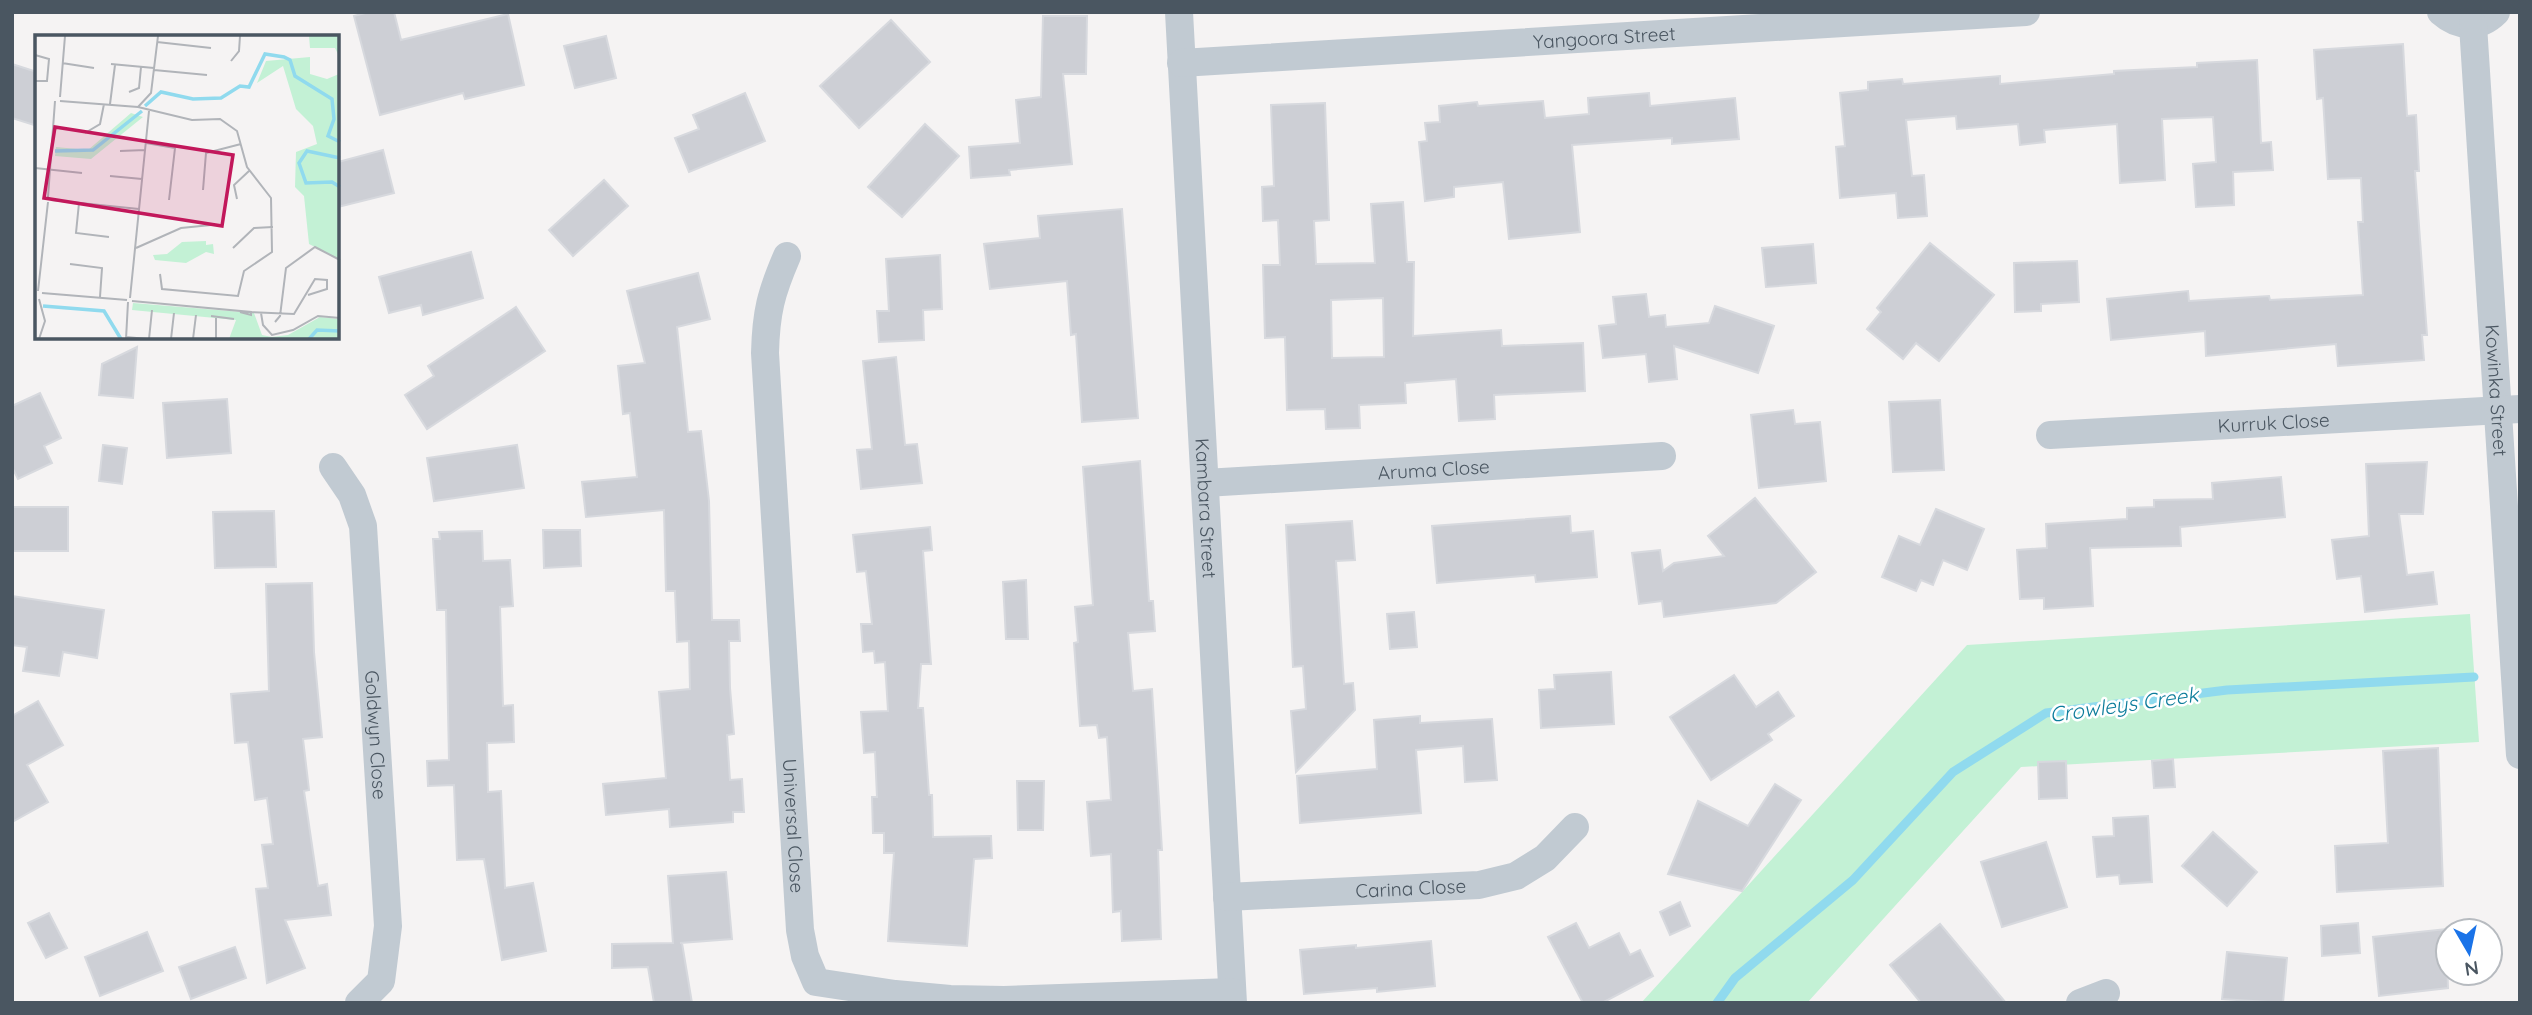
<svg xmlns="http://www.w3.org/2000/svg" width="2532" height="1015" font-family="Quicksand,sans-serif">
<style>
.green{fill:#c3f1d5}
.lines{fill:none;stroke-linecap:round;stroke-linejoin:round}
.stream{stroke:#90daee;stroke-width:9}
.building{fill:#cdcfd5;stroke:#d7d9de;stroke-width:2;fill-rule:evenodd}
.minor{stroke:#c1cad2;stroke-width:28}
.labels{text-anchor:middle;stroke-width:5;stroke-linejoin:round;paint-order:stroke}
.street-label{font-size:19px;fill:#4a5661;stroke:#fff}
.water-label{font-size:21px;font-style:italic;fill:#0c7c9b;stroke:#fff}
.inset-river{fill:none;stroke:#90daee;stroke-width:3.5}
.inset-road{fill:none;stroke:#b1b4b9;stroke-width:2}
.view{fill:#c2185b;fill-opacity:0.15;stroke:#c2185b;stroke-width:3.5}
.inset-edge{fill:none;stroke:#4a5661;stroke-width:3.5}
</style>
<rect width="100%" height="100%" fill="#f5f3f3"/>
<!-- green -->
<path class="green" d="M 2470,614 L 2479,742 L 2021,767 L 1807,1003 L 1641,1003 L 1967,645 Z"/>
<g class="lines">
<!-- stream -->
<path class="stream" d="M 1717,1003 L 1735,978 L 1853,880 L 1953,772 L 2046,713 L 2227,690 L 2474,677"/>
</g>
<!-- building -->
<g class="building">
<path d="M 369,12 L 394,12 L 401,40 L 508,14 L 524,85 L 465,99 L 463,93 L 380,115 L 354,16 Z"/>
<path d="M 1043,16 L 1087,16 L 1086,74 L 1063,74 L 1072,164 L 1009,170 L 1010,175 L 971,178 L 969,147 L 1020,143 L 1016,100 L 1041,97 Z"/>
<path d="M 891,20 L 930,62 L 859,128 L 820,86 Z"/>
<path d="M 606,36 L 616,78 L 575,88 L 564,46 Z"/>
<path d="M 2403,44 L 2407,116 L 2416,115 L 2419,171 L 2415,171 L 2427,335 L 2422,335 L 2424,360 L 2338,366 L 2336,344 L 2206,356 L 2205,331 L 2111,340 L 2107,299 L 2188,291 L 2189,301 L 2269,296 L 2270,300 L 2363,295 L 2358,222 L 2363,222 L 2361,178 L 2328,179 L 2323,98 L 2317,99 L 2314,50 Z"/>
<path d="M 2257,60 L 2261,143 L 2271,142 L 2273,170 L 2233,172 L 2234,205 L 2196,207 L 2193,164 L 2216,162 L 2213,117 L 2162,119 L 2165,180 L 2120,183 L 2117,124 L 2044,130 L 2045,142 L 2020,145 L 2018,124 L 1957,129 L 1956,116 L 1906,120 L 1912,176 L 1924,175 L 1927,216 L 1898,218 L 1896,193 L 1840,198 L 1836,147 L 1845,146 L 1840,93 L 1868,90 L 1868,82 L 1902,79 L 1903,84 L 2000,76 L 2000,84 L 2114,74 L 2114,71 L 2197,67 L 2197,63 Z"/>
<path d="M 12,64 L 37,72 L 37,126 L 12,118 Z"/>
<path d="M 745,93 L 765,141 L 689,172 L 675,138 L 699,129 L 693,115 Z"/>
<path d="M 1649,93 L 1650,106 L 1735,98 L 1739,139 L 1672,144 L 1672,138 L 1572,145 L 1580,232 L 1509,239 L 1503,182 L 1454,187 L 1454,197 L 1425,201 L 1419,142 L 1427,141 L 1425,123 L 1440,122 L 1439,106 L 1477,102 L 1478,106 L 1543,101 L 1545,118 L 1589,114 L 1588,98 Z"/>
<path d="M 1325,103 L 1329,220 L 1314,221 L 1316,264 L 1375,263 L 1371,204 L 1403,202 L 1407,262 L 1414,262 L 1413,336 L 1501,330 L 1502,346 L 1583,343 L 1585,391 L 1494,395 L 1495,419 L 1459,421 L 1456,379 L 1405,383 L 1406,403 L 1359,405 L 1360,428 L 1326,429 L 1325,409 L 1287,410 L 1285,337 L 1265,338 L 1263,265 L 1280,265 L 1278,220 L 1263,221 L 1262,187 L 1274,186 L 1271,105 ZM 1383,298 L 1384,357 L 1332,358 L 1331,300 Z"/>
<path d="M 925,124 L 959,156 L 902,217 L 868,187 Z"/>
<path d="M 383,150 L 394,193 L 338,207 L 338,162 Z"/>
<path d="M 604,180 L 628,206 L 573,256 L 549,230 Z"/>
<path d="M 1122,209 L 1138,418 L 1082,422 L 1076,334 L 1071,335 L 1067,281 L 990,289 L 984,244 L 1040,238 L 1038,216 Z"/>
<path d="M 1930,243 L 1994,295 L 1939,361 L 1916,343 L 1903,359 L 1867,329 L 1881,312 L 1877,308 Z"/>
<path d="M 1813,244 L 1816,283 L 1766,287 L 1762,248 Z"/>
<path d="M 471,252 L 483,298 L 423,315 L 421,305 L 389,313 L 379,277 Z"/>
<path d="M 940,255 L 942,309 L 923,310 L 924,340 L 879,342 L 877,311 L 889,311 L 886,259 Z"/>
<path d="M 2077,261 L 2079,302 L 2041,304 L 2041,311 L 2015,312 L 2014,263 Z"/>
<path d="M 698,273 L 710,319 L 677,327 L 688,432 L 701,431 L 709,501 L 712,620 L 739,620 L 740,641 L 729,641 L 730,688 L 734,734 L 727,735 L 730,780 L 742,779 L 744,812 L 733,812 L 733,822 L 670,827 L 669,809 L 606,815 L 603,784 L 666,778 L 659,692 L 690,689 L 689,641 L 677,642 L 675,591 L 666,591 L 664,510 L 586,517 L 582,482 L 637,477 L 630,413 L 623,414 L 618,366 L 645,363 L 627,291 Z"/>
<path d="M 1646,294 L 1649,317 L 1665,315 L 1666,327 L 1709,323 L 1715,306 L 1774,326 L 1758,373 L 1674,346 L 1677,379 L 1649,382 L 1646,354 L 1603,358 L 1599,326 L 1616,324 L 1613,297 Z"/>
<path d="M 516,307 L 545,351 L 427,429 L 405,395 L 434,376 L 428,366 Z"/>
<path d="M 137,347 L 133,398 L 99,395 L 102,364 Z"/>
<path d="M 896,357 L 905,445 L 917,444 L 922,483 L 861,489 L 857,450 L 872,449 L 863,361 Z"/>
<path d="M 40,393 L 61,438 L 44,446 L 52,463 L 18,479 L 12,467 L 12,406 Z"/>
<path d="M 227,399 L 231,453 L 167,458 L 163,403 Z"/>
<path d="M 1940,400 L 1944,470 L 1893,472 L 1889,402 Z"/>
<path d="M 1793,410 L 1795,424 L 1820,422 L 1826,481 L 1759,488 L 1751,415 Z"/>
<path d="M 103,445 L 127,448 L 122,484 L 99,481 Z"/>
<path d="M 517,445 L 524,488 L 434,501 L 427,458 Z"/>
<path d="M 1140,461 L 1149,601 L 1153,601 L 1155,631 L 1128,633 L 1133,691 L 1152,689 L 1162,850 L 1158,850 L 1161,939 L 1122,941 L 1121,911 L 1113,912 L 1111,854 L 1091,856 L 1087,802 L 1111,800 L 1107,737 L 1099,738 L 1097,725 L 1080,726 L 1074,643 L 1078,642 L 1075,607 L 1093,605 L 1083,467 Z"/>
<path d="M 2427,462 L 2423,514 L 2399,514 L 2407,575 L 2433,572 L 2437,604 L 2365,612 L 2361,576 L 2337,579 L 2332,540 L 2369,536 L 2366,464 Z"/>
<path d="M 2281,477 L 2285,517 L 2180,527 L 2181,546 L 2090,548 L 2093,606 L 2044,609 L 2044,598 L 2020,599 L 2017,550 L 2047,548 L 2046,524 L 2127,519 L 2127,508 L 2154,507 L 2154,500 L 2213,499 L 2212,483 Z"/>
<path d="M 1755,498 L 1816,572 L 1776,603 L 1664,617 L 1662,601 L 1639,604 L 1632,553 L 1660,550 L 1663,571 L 1674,563 L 1724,556 L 1708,536 Z"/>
<rect x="12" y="507" width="56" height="44"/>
<path d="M 1936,509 L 1984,529 L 1967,570 L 1943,560 L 1933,585 L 1921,580 L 1916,591 L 1882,577 L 1899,536 L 1920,545 Z"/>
<path d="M 274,511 L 276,567 L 215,568 L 213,512 Z"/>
<path d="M 1570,516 L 1571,533 L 1593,531 L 1597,577 L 1536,582 L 1535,575 L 1437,583 L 1432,526 Z"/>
<path d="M 1352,521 L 1355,560 L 1336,561 L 1344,684 L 1353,683 L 1355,710 L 1296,772 L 1291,711 L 1306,709 L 1303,666 L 1293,667 L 1286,525 Z"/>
<path d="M 930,527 L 932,550 L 923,551 L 931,664 L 921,664 L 918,708 L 923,708 L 929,795 L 932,795 L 933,837 L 991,836 L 992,858 L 974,859 L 967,946 L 888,941 L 894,853 L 884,853 L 884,833 L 873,833 L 872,797 L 877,797 L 875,752 L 864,753 L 861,712 L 888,711 L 885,662 L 875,663 L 874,651 L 863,652 L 861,624 L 872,624 L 866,571 L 857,572 L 853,535 Z"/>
<path d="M 543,530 L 580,530 L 581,566 L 544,568 Z"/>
<path d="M 482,531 L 483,561 L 510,560 L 513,606 L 500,607 L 503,706 L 513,705 L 514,742 L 487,743 L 488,792 L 501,791 L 505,888 L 533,883 L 546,951 L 502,960 L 484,859 L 457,860 L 454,785 L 428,786 L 427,761 L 449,760 L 446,610 L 437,610 L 433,539 L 440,539 L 439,532 Z"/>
<path d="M 1026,580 L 1028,639 L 1006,639 L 1003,582 Z"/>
<path d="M 312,583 L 314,652 L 322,737 L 303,739 L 309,790 L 304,791 L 318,886 L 327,884 L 331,915 L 285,920 L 305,968 L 267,983 L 256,889 L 268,888 L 262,845 L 273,844 L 267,798 L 255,800 L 248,742 L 235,743 L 231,694 L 269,691 L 266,584 Z"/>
<path d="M 12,596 L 104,610 L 97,658 L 63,652 L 59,676 L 23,671 L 27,647 L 12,645 Z"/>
<path d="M 1414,612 L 1417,647 L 1390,649 L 1387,614 Z"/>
<path d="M 1611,672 L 1614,724 L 1541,728 L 1539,690 L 1555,689 L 1554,675 Z"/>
<path d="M 1734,675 L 1756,707 L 1778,692 L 1794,716 L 1768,734 L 1772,740 L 1711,780 L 1670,717 Z"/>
<path d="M 38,701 L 63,745 L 27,765 L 48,802 L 12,822 L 12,716 Z"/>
<path d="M 1420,716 L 1420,723 L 1492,719 L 1497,780 L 1465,782 L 1463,746 L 1416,750 L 1421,813 L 1300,823 L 1297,776 L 1377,769 L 1374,720 Z"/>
<path d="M 2438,748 L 2443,886 L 2337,892 L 2335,846 L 2388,843 L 2383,751 Z"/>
<path d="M 2173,759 L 2175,787 L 2154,788 L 2152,761 Z"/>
<path d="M 2066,761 L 2067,798 L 2039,799 L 2038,762 Z"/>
<path d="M 1017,781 L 1044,781 L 1043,830 L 1018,830 Z"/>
<path d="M 1775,784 L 1801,800 L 1742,891 L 1668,874 L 1698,801 L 1748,826 Z"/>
<path d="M 2148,816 L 2152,882 L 2120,884 L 2119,875 L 2097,877 L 2093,837 L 2114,836 L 2113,818 Z"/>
<path d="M 2213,832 L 2257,872 L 2227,906 L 2182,866 Z"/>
<path d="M 2046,842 L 2067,907 L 2002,927 L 1981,862 Z"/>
<path d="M 726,872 L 732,939 L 680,943 L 682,943 L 692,1003 L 654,1003 L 648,967 L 612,968 L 612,944 L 673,943 L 668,876 Z"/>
<path d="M 1680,902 L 1690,926 L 1670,935 L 1660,912 Z"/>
<path d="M 49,913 L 67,948 L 46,958 L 28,923 Z"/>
<path d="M 1576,923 L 1589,948 L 1619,933 L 1630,955 L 1640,950 L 1653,976 L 1602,1003 L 1583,1003 L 1548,937 Z"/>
<path d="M 2358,923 L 2360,953 L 2322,956 L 2321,926 Z"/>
<path d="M 1940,924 L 2006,1003 L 1921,1003 L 1890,965 Z"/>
<path d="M 2446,929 L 2448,988 L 2379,996 L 2373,937 Z"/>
<path d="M 147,932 L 163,971 L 100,996 L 85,957 Z"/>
<path d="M 1431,941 L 1435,986 L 1377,992 L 1377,988 L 1304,994 L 1300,950 L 1356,945 L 1356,948 Z"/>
<path d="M 235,947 L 246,978 L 191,999 L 179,967 Z"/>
<path d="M 2227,952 L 2287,958 L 2283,1003 L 2222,999 Z"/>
</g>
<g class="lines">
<!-- minor -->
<g class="minor">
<path id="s1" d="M 1179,12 L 1233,1003"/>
<path d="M 2441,12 C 2458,27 2479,29 2496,12"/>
<path id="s2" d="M 2473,25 L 2520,755"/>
<path id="s3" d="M 1181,63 L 2026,12"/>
<path id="s4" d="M 787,256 C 771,293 766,312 765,353 L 800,930 L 805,956 L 816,982 L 895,994 L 950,999 L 1004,1000 L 1232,992"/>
<path id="s5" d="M 2050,435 L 2520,409"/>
<path id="s6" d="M 333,467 L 352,495 L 363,526 L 388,926 L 381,981 L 359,1003"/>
<path id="s7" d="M 1205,483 L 1662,456"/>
<path id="s8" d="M 1227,897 L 1479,885 L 1516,876 L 1545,858 L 1575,827"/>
<path d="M 2080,1003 L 2106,993"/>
</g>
</g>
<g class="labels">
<!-- street labels -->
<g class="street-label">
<text dy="7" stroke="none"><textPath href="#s3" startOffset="424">Yangoora Street</textPath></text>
<text dy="7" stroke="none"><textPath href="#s2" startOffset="366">Kowinka Street</textPath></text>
<text dy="7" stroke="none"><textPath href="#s5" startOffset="224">Kurruk Close</textPath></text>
<text dy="7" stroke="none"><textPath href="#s7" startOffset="229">Aruma Close</textPath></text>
<text dy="7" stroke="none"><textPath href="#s1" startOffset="497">Kambara Street</textPath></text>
<text dy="7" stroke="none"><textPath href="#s6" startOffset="276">Goldwyn Close</textPath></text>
<text dy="7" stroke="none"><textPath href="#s4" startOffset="574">Universal Close</textPath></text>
<text dy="7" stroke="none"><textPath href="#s8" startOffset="184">Carina Close</textPath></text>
</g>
<!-- water labels -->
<g class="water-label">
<text transform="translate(2124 705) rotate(-8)" y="7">Crowleys Creek</text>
</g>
</g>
<!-- overview -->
<g transform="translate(35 35)">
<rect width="304" height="304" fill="#f5f3f3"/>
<path d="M 274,1 L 304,1 L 304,21 L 300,13 L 275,13 ZM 275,22 L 275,39 L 292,44 L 304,39 L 304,224 L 274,209 L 269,161 L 260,152 L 261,117 L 282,109 L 278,91 L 261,74 L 248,31 L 222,48 L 231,26 ZM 96,78 L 108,82 L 56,124 L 20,121 L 21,112 L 53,115 ZM 171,206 L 171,210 L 178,209 L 179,219 L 171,217 L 151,228 L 120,225 L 118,220 L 132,219 L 147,207 ZM 98,268 L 219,278 L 227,300 L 237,302 L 253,300 L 285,282 L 304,284 L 304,304 L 194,304 L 201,285 L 97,275 Z" fill="#c3f1d5"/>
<path class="inset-river" d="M 110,71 L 126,57 L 158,64 L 186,63 L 205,51 L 214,52 L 230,19 L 249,22 L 255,25 L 260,41 L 297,64 L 299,84 L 293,101 L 305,107M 20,116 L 58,115 L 107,76M 305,123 L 272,116 L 264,128 L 271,148 L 297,147 L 305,152M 8,271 L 69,276 L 86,304M 274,304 L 282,295 L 305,296"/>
<path class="inset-road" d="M 122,7 L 176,13M 0,20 L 14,24 L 12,46 L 0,46M 196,26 L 204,16 L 205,1M 27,28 L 59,33M 76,29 L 119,33M 119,35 L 172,40M 94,57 L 104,53 L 106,32M 25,62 L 30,1M 25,66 L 103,72 L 157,85 L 185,84 L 202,96 L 212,132 L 236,163 L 237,217 L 209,236 L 203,261 L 127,254 L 125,239M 75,69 L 80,30M 103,72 L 116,58 L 123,1M 50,98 L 65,89 L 69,69M 111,108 L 140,113 L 134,165M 85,116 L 110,115M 0,133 L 47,138M 75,141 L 107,144M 168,155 L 171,118 L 206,109M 13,162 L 20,66M 202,164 L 199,150 L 214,136M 16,165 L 104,174M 44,168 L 41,198 L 74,202M 101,213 L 146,193 L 176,190M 198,213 L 219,193 L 238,192M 35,229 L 67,233 L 65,262M 3,256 L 13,167M 7,258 L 92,265M 95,263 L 114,76M 97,266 L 216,277 L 216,280 L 205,277M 216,277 L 259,279 L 280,244 L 292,245 L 292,254 L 273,260M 226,278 L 228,290 L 237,300 L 258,295 L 283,281 L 305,283M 176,281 L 199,284M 240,287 L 245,281 L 251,233 L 280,212 L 305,225M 91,302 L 112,304M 4,304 L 10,286 L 4,264M 91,304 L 93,267M 114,304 L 117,275M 136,304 L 139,278M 158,304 L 161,280M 181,304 L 181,282"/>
<path class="view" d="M 20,92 L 198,120 L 187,191 L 9,163 Z"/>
<rect width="304" height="304" class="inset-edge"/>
</g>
<!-- border -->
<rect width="2532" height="1015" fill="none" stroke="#4a5661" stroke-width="28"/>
<!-- north arrow -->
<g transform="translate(2469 952) rotate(171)"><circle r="33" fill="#ffffff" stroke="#b7bbc0" stroke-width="2"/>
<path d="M0-5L12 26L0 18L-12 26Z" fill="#1a73e8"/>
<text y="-10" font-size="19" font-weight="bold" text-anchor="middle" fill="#4a5661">N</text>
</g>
</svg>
